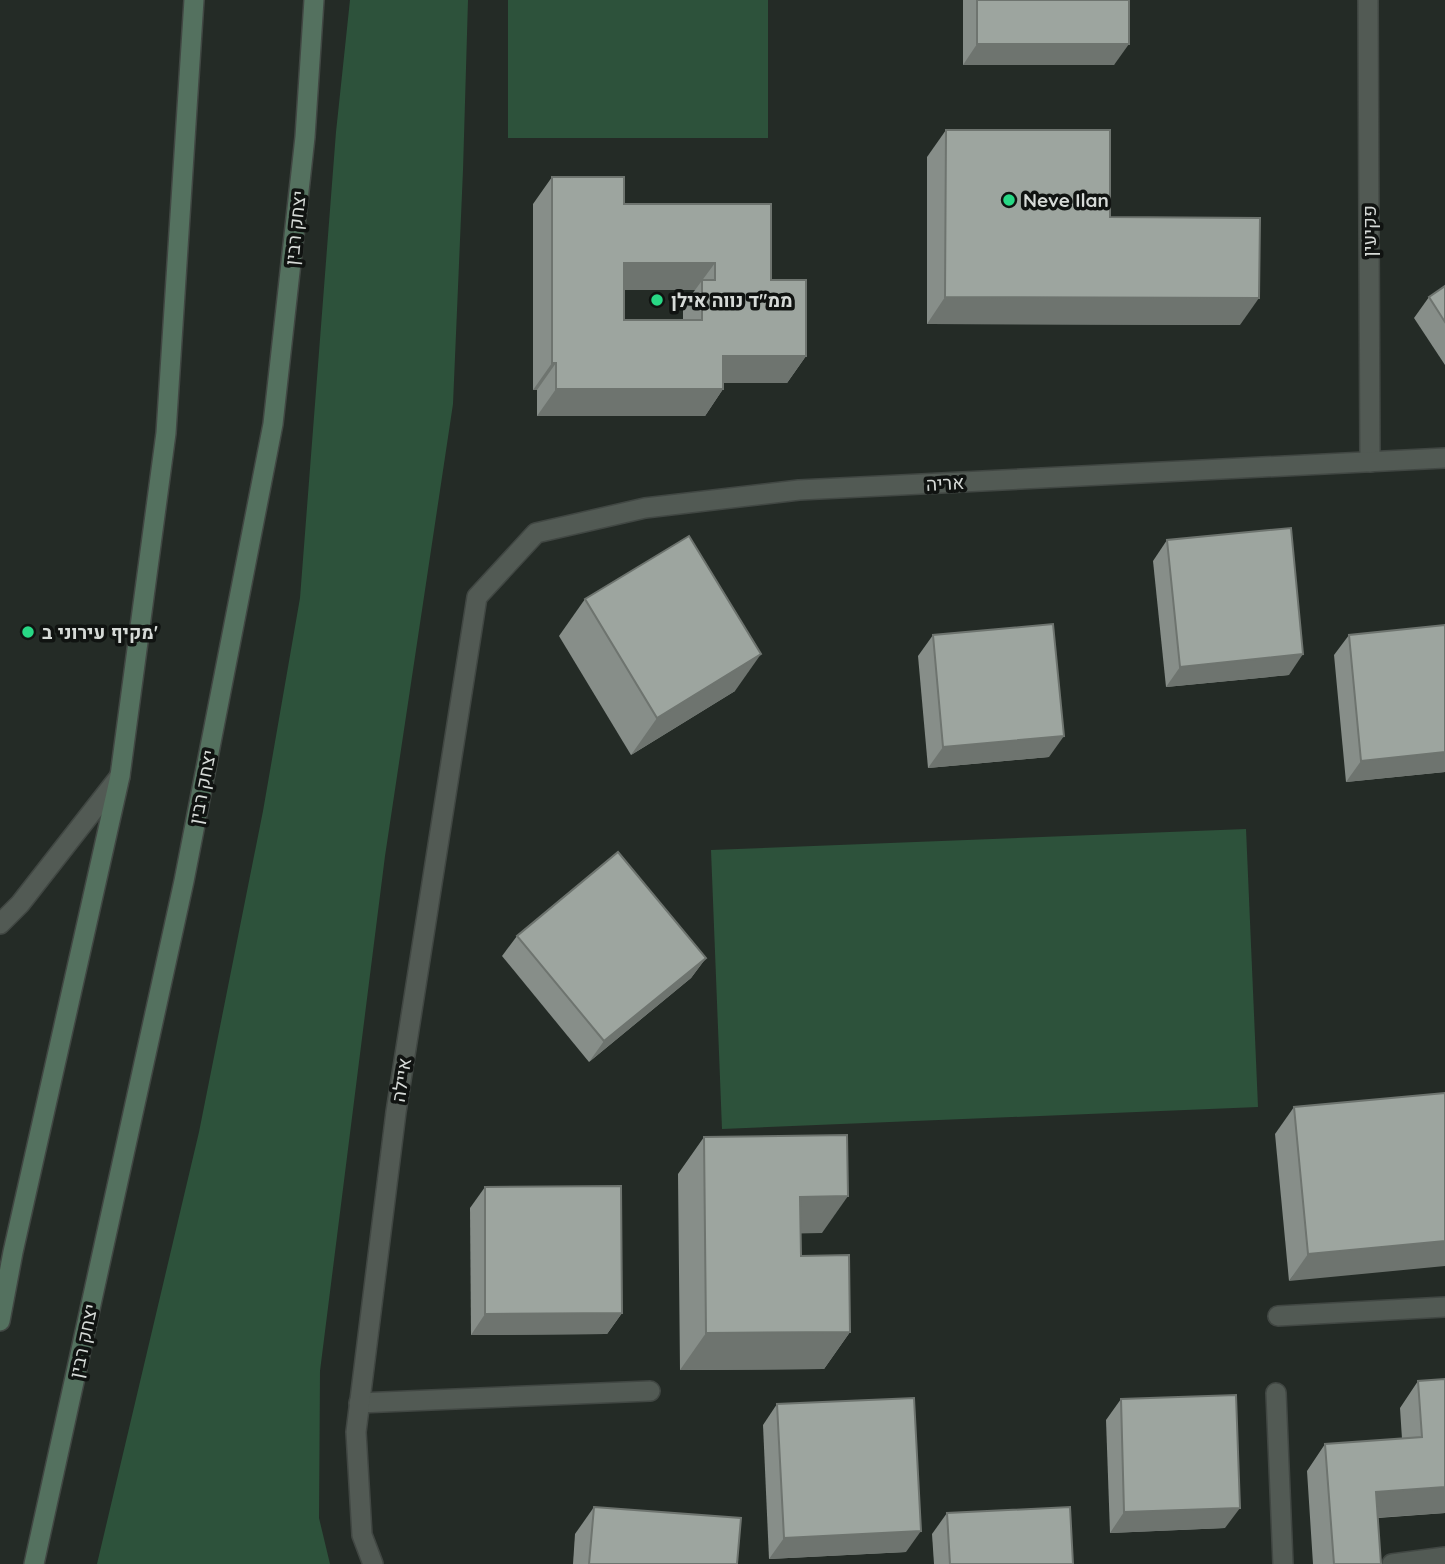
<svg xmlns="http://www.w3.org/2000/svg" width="1445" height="1564" font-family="Quicksand,Heebo,sans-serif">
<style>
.green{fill:#2d523b}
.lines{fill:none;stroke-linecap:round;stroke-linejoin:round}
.service-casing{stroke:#414743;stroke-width:22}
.minor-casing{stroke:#414743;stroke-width:22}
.secondary-casing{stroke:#414743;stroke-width:22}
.service{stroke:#525a54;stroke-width:19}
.minor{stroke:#525a54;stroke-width:19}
.secondary{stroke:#54715f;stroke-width:19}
.wall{fill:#878e89;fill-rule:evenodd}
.shaded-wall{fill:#6e746f}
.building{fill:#9da59f;stroke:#6e746f;stroke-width:2;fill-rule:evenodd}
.poi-dot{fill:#28d885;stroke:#101311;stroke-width:2.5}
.labels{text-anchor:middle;stroke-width:7;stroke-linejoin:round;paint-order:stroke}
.poi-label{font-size:19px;font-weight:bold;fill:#d6dad7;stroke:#101311;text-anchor:start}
.street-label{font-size:19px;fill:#d6dad7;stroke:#101311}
</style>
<rect width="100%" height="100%" fill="#242b26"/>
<!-- green -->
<g class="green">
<path d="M 350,0 L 468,0 L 463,170 L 453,404 L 385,856 L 320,1371 L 319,1518 L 330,1564 L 97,1564 L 199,1132 L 263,811 L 300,598 L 336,132 Z"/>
<rect x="508" y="0" width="260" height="138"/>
<path d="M 1246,829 L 1258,1107 L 722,1129 L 711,850 Z"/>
</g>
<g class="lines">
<defs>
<g id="service">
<path d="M 359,1403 L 650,1391"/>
<path d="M 1392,1564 L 1445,1557"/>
</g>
<g id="minor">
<path d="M 1368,0 L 1370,462"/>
<path d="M 0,924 L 20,904 L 120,776"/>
<path d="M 1278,1316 L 1445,1307"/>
<path d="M 1276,1393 L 1283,1564"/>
<path d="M 373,1564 L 362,1535 L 356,1432 L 396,1112 L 477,597 L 536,533 L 645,508 L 799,490 L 1445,458"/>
</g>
<g id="secondary">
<path d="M 0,1321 L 13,1252 L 120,776 L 166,433 L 194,0"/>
<path d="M 34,1564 L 184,881 L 273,424 L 305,137 L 314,0"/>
</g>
</defs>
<!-- service casing -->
<use href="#service" class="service-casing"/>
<!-- minor casing -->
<use href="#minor" class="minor-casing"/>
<!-- secondary casing -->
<use href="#secondary" class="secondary-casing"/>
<!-- service -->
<use href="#service" class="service"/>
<!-- minor -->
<use href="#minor" class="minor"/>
<!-- secondary -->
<use href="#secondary" class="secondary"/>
</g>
<!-- wall -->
<g class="wall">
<path d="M 963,0 L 1129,0 L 1114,65 L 963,65 Z"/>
<path d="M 946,130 L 1110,217 L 1240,325 L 927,324 L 927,157 Z"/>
<path d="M 552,177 L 624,204 L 771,280 L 806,356 L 787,383 L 723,383 L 723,389 L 705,416 L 537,416 L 537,390 L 533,390 L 533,204 ZM 624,290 L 695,290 L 683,307 L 683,320 L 624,320 Z"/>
<path d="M 1445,286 L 1445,365 L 1414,318 L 1429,297 Z"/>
<path d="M 1167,540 L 1289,675 L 1166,687 L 1153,561 Z"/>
<path d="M 585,599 L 735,691 L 631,755 L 559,636 Z"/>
<path d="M 933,635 L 1049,757 L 928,768 L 918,656 Z"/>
<path d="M 1349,635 L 1445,772 L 1346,782 L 1334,655 Z"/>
<path d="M 517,936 L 706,958 L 691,978 L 589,1062 L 502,956 Z"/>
<path d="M 1445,1093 L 1289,1281 L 1275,1134 L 1294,1107 Z"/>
<path d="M 704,1137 L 822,1233 L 801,1233 L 801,1256 L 850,1332 L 824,1369 L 680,1370 L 678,1174 Z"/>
<path d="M 485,1187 L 622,1313 L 607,1334 L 471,1335 L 470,1208 Z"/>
<path d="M 1418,1381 L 1445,1513 L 1378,1518 L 1381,1564 L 1313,1564 L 1307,1471 L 1325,1444 L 1402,1439 L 1400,1408 Z"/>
<path d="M 1121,1399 L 1225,1528 L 1110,1533 L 1106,1420 Z"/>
<path d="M 777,1404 L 906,1552 L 769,1559 L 763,1425 Z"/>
<path d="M 594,1507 L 737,1564 L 573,1564 L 575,1534 Z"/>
<path d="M 947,1513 L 1073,1564 L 934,1564 L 932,1534 Z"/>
</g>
<!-- shaded-wall -->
<g class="shaded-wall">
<path d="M 977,44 L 1129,44 L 1114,65 L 963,65 Z"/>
<path d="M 624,263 L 715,263 L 695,290 L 605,290 Z"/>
<path d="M 945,297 L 1259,298 L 1240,325 L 927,324 Z"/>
<path d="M 723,356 L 806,356 L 787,383 L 705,383 Z"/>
<path d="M 552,363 L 556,363 L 537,390 L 533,390 Z"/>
<path d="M 556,389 L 723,389 L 705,416 L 537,416 Z"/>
<path d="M 761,654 L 735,691 L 631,755 L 657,718 Z"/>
<path d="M 1303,654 L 1289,675 L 1166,687 L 1180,667 Z"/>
<path d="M 1064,736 L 1049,757 L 928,768 L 943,747 Z"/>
<path d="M 1445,752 L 1445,772 L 1346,782 L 1361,761 Z"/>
<path d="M 706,958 L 691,978 L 589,1062 L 604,1041 Z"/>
<path d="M 848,1196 L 822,1233 L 774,1234 L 800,1197 Z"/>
<path d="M 1445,1241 L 1445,1266 L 1289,1281 L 1308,1254 Z"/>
<path d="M 622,1313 L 607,1334 L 471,1335 L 485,1314 Z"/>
<path d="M 850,1332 L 824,1369 L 680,1370 L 706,1333 Z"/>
<path d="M 1445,1487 L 1445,1513 L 1358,1519 L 1376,1492 Z"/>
<path d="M 1240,1508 L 1225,1528 L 1110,1533 L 1124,1512 Z"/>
<path d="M 921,1531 L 906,1552 L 769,1559 L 784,1538 Z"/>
</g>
<!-- building -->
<g class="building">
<rect x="977" y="0" width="152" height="44"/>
<path d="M 946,130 L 1110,130 L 1110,217 L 1260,218 L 1259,298 L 945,297 Z"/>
<path d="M 552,177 L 624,177 L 624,204 L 771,204 L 771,280 L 806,280 L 806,356 L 723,356 L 723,389 L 556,389 L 556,363 L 552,363 ZM 624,263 L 715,263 L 715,280 L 702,280 L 702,320 L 624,320 Z"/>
<path d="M 1445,286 L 1445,322 L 1429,297 Z"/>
<path d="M 1291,528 L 1303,654 L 1180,667 L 1167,540 Z"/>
<path d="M 689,536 L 761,654 L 657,718 L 585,599 Z"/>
<path d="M 1053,624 L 1064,736 L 943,747 L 933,635 Z"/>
<path d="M 1445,625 L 1445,752 L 1361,761 L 1349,635 Z"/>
<path d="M 618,852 L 706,958 L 604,1041 L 517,936 Z"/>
<path d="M 1445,1093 L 1445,1241 L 1308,1254 L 1294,1107 Z"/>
<path d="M 847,1135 L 848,1196 L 800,1197 L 801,1256 L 849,1255 L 850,1332 L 706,1333 L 704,1137 Z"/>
<path d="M 621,1186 L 622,1313 L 485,1314 L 485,1187 Z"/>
<path d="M 1445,1379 L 1445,1487 L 1376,1492 L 1381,1564 L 1334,1564 L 1325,1444 L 1422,1437 L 1418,1381 Z"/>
<path d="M 1236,1395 L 1240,1508 L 1124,1512 L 1121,1399 Z"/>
<path d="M 914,1398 L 921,1531 L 784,1538 L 777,1404 Z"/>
<path d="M 594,1507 L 741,1518 L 737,1564 L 589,1564 Z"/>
<path d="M 1070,1507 L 1073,1564 L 950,1564 L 947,1513 Z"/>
</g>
<!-- markers -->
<g class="poi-dot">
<circle cx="1009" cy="200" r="7"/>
<circle cx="657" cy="300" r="7"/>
<circle cx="28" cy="632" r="7"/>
</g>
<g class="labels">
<!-- poi labels -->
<g class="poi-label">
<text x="1023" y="207">Neve Ilan</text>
<text x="671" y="307">ממ"ד נווה אילן</text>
<text x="42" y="639">מקיף עירוני ב'</text>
</g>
<!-- street labels -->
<g class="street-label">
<text transform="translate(295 228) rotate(-84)" y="7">יצחק רבין</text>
<text transform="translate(1369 231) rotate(-90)" y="7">פקיעין</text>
<text transform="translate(945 483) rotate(-3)" y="7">אריה</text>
<text transform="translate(202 787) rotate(-79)" y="7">יצחק רבין</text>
<text transform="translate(401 1080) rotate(-81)" y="7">איילה</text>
<text transform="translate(83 1341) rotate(-78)" y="7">יצחק רבין</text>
</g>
</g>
</svg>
